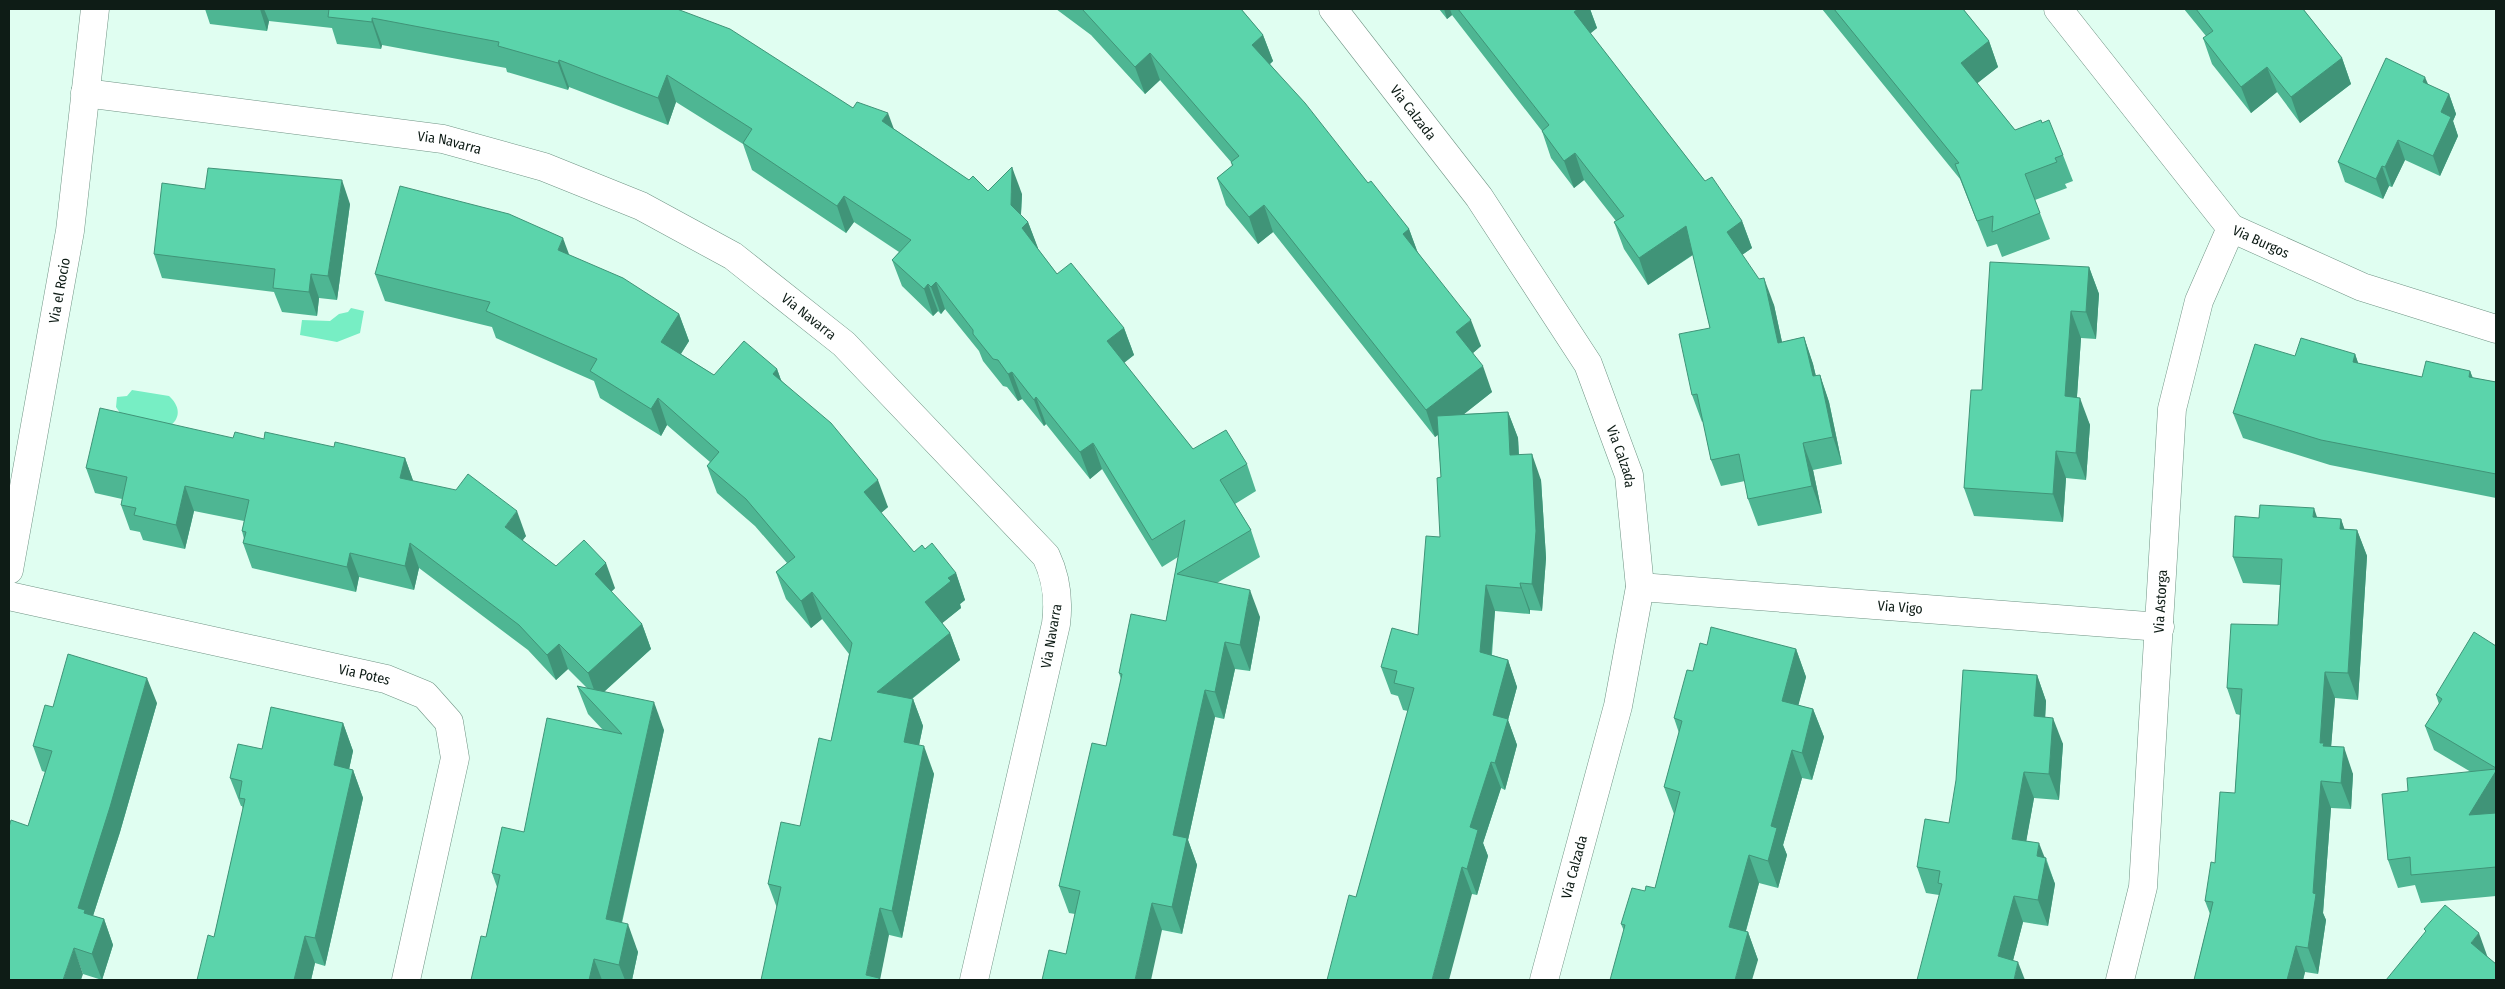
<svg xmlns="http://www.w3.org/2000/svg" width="2505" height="989" font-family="'Fira Sans Condensed',sans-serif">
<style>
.water{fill:#77eec4}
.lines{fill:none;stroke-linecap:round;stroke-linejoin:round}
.minor-casing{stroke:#709485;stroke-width:29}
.minor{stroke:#fff;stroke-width:28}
.wall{fill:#4eb693}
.shaded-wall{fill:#409478}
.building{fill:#5bd4ab;stroke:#409478}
.labels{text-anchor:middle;stroke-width:4;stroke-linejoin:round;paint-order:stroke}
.street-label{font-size:14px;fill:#0e1c16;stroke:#fff}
</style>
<rect width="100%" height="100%" fill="#e0fef1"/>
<!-- water -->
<g class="water">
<path d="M 351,308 L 364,311 L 360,333 L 337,342 L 300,335 L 302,320 L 330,321 L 339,314 L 348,312 Z"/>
<path d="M 132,390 L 169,396 C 179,405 182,417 170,426 L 122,416 L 116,407 L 117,397 L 127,396 Z"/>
</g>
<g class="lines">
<defs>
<g id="minor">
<path id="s1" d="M 1333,9 L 1479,197 L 1588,364 L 1629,475 L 1640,587 L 1618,706 L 1544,980"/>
<path id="s2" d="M 2058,9 L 2231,228 L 2362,287 L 2496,329"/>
<path id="s3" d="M 85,93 L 443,139 L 544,167 L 641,206 L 733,256 L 844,344 L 1046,556 C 1057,579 1059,600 1056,624 L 974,980"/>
<path id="s4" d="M 9,570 L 70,231 L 95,9"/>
<path id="s5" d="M 1640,587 L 2160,627"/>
<path id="s6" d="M 9,596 L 386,679 L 425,695 L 449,722 L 455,758 L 406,980"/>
<path id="s7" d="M 2120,980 L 2143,887 L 2172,409 L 2199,301 L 2231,228"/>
</g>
</defs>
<!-- minor casing -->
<use href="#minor" class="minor-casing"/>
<!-- minor -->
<use href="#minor" class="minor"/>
</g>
<!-- wall -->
<g class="wall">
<path d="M 205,9 L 677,9 L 853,108 L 894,129 L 969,180 L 988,191 L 1022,194 L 1021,215 L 1028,222 L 1038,249 L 1057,274 L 1124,328 L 1134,355 L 1124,363 L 1193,449 L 1247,464 L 1256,491 L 1235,504 L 1251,530 L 1260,557 L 1217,583 L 1260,617 L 1250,671 L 1235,669 L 1224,719 L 1215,717 L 1188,840 L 1197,865 L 1182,934 L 1162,930 L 1066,954 L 1075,914 L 1069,913 L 1059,886 L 1106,746 L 1121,679 L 1119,673 L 1166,621 L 1178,557 L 1162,567 L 1102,469 L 1090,479 L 1046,424 L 1044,426 L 1022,399 L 1018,401 L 1007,387 L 1003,386 L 983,361 L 979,351 L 945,309 L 941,314 L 938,311 L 933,316 L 902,286 L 892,260 L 899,252 L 854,222 L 846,233 L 752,170 L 743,144 L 676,102 L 668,125 L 569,87 L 568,90 L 507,72 L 506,68 L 382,45 L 381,49 L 337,44 L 332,28 L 269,21 L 267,31 L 210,24 Z"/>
<path d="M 1056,9 L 1241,9 L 1263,35 L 1273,61 L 1270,64 L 1368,183 L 1409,229 L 1417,251 L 1481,346 L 1473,353 L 1492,392 L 1464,414 L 1508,412 L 1518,438 L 1519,455 L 1541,480 L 1546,558 L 1542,611 L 1530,610 L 1530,614 L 1495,611 L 1492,655 L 1508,660 L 1517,687 L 1508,720 L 1517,745 L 1505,790 L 1501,788 L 1483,843 L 1488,856 L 1477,895 L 1472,894 L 1356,897 L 1408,711 L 1403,710 L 1398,696 L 1391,694 L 1381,667 L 1418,635 L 1440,537 L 1441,477 L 1438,435 L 1435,437 L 1273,232 L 1258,244 L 1226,205 L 1217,178 L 1232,166 L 1231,162 L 1160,80 L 1145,94 L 1091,35 Z"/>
<path d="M 1439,9 L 1590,9 L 1597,28 L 1590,33 L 1705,181 L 1742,221 L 1752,248 L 1742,255 L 1774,305 L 1782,342 L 1804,337 L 1813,364 L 1816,376 L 1820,375 L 1829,402 L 1842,464 L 1813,470 L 1822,513 L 1758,526 L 1748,499 L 1745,481 L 1721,486 L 1711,460 L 1703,421 L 1702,422 L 1692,395 L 1710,328 L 1693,255 L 1648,285 L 1624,249 L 1614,222 L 1616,221 L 1584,180 L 1574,188 L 1551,158 L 1542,131 L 1452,15 L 1447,19 Z"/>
<path d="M 1822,9 L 1963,9 L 1989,41 L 1998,67 L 1977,83 L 2015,130 L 2042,123 L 2063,155 L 2073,181 L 2065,184 L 2067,188 L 2035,200 L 2050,239 L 2002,257 L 1997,244 L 1987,247 L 1960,179 Z"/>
<path d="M 2184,9 L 2303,9 L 2342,58 L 2351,84 L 2300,123 L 2277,92 L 2251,113 L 2212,64 L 2203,38 L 2206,36 Z"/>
<path d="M 2428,85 L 2449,94 L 2456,114 L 2453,121 L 2458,136 L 2440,176 L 2405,160 L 2392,187 L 2389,186 L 2383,199 L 2345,182 L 2338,162 Z"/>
<path d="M 205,189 L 350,204 L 337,300 L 319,298 L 317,316 L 282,312 L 274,292 L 162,278 L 154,254 Z"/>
<path d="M 569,255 L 679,314 L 689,341 L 681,354 L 714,375 L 777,369 L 781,380 L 888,507 L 881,513 L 914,552 L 925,549 L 956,573 L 965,600 L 960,604 L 961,608 L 942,623 L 950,633 L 960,660 L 912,699 L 913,699 L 923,726 L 919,745 L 934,774 L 902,938 L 777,908 L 768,884 L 800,826 L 831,741 L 849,654 L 822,619 L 811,628 L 786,599 L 776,572 L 787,563 L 755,526 L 717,493 L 707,466 L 710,462 L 667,425 L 661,436 L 600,398 L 594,381 L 496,338 L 492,327 L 385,301 L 375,274 Z"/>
<path d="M 2089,267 L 2099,294 L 2096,339 L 2081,338 L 2077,397 L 2090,425 L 2086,480 L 2066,478 L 2063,522 L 1974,516 L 1964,488 L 1982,390 Z"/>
<path d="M 2355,354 L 2358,363 L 2422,377 L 2470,371 L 2473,378 L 2496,382 L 2496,498 L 2330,465 L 2243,438 L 2233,413 Z"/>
<path d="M 233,438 L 264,439 L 334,447 L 405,458 L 413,481 L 526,536 L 522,540 L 556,566 L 615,588 L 611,592 L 642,624 L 651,649 L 604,692 L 664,730 L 622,923 L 638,952 L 632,980 L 471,980 L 486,937 L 497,887 L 492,873 L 603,730 L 588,714 L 577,686 L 587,688 L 568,669 L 556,680 L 528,650 L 419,568 L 414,590 L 359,577 L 356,592 L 252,568 L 243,543 L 244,539 L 242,531 L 244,521 L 194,511 L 185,549 L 143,540 L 140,532 L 130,530 L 121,505 L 122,499 L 95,493 L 86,468 Z"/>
<path d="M 2317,517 L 2341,519 L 2344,529 L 2357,530 L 2367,556 L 2358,700 L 2335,698 L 2331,746 L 2353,774 L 2351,809 L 2331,808 L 2323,913 L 2326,920 L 2318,974 L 2305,972 L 2303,980 L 2194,980 L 2210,914 L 2205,901 L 2235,793 L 2240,715 L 2236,714 L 2227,688 L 2278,625 L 2280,585 L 2243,583 L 2233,557 L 2259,518 Z"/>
<path d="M 1707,645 L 1796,649 L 1806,677 L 1798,705 L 1813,709 L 1824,737 L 1812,780 L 1802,778 L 1783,845 L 1787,855 L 1778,888 L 1759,883 L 1746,931 L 1748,932 L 1758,960 L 1624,931 L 1621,924 L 1645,891 L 1655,888 L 1674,814 L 1664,787 L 1679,733 L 1674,718 Z"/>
<path d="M 2496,646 L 2496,896 L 2421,903 L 2415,885 L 2398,888 L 2388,860 L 2408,791 L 2471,772 L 2434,750 L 2425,726 L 2439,704 L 2436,695 Z"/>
<path d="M 2037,675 L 2046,701 L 2045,717 L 2063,744 L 2059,800 L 2034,798 L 2026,841 L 2046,858 L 2055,884 L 2048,926 L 2023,922 L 2013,960 L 1939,895 L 1926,893 L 1917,867 L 1949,823 Z"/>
<path d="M 157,703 L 120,832 L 93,916 L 104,919 L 113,945 L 102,980 L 83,974 L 28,826 L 45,772 L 42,771 L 33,746 L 53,707 Z"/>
<path d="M 343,723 L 353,751 L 349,769 L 353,770 L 363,798 L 325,966 L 315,963 L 311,980 L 197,980 L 214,937 L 243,809 L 242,806 L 241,806 L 230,778 L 262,749 Z"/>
</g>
<!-- shaded-wall -->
<g class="shaded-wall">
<path d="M 260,9 L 264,9 L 269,21 L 267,31 Z"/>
<path d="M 1444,9 L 1450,9 L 1452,15 L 1447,19 Z"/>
<path d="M 1578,9 L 1590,9 L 1597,28 L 1584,39 L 1574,12 Z"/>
<path d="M 372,18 L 382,45 L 381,49 L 372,22 Z"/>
<path d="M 1263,35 L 1273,61 L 1262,71 L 1252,45 Z"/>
<path d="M 1989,41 L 1998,67 L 1970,89 L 1961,63 Z"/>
<path d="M 1150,53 L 1160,80 L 1145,94 L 1135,67 Z"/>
<path d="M 2342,58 L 2351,84 L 2300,123 L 2291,97 Z"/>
<path d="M 559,60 L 569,87 L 568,90 L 558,63 Z"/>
<path d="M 2267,67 L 2277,92 L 2251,113 L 2241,87 Z"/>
<path d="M 667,75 L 676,102 L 668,125 L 658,98 Z"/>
<path d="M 2425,77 L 2433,96 L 2423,82 Z"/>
<path d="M 2449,94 L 2456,114 L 2453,121 L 2458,136 L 2440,176 L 2433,156 L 2441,112 Z"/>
<path d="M 888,113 L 898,140 L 882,121 Z"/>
<path d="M 2398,140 L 2405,160 L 2392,187 L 2385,167 Z"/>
<path d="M 1575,153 L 1584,180 L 1574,188 L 1564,161 Z"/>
<path d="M 2382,166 L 2389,186 L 2383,199 L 2376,179 Z"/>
<path d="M 1012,167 L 1022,194 L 1020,231 L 1011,205 Z"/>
<path d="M 342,180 L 350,204 L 337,300 L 328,276 Z"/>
<path d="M 844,196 L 854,222 L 846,233 L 837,206 Z"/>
<path d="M 1264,205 L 1273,232 L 1258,244 L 1249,217 Z"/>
<path d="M 1742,221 L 1752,248 L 1736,259 L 1727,232 Z"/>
<path d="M 1028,222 L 1038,248 L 1032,255 L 1022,228 Z"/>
<path d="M 1686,226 L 1695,253 L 1648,285 L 1639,258 Z"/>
<path d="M 1409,229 L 1419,256 L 1403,234 Z"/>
<path d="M 563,238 L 573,265 L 558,250 Z"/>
<path d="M 2089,267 L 2099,294 L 2096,339 L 2086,312 Z"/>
<path d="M 311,274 L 319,298 L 317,316 L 309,292 Z"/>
<path d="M 1764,278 L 1774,305 L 1788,370 L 1778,343 Z"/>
<path d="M 936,282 L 945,309 L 941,314 L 931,287 Z"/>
<path d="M 928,284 L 938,311 L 933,316 L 924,289 Z"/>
<path d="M 2071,311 L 2081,338 L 2075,424 L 2065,396 Z"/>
<path d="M 679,314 L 689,341 L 671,369 L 661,342 Z"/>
<path d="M 1471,320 L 1481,346 L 1466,359 L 1456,332 Z"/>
<path d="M 1124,328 L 1134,355 L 1117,368 L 1107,341 Z"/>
<path d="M 1804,337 L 1813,364 L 1822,403 L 1813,376 Z"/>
<path d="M 2355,354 L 2364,380 L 2353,362 Z"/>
<path d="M 1483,366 L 1492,392 L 1435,437 L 1426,410 Z"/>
<path d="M 777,369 L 787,397 L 773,374 Z"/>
<path d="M 2470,371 L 2479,396 L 2469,377 Z"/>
<path d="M 1012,372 L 1022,399 L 1018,401 L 1008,374 Z"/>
<path d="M 1820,375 L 1829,402 L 1842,464 L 1833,437 Z"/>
<path d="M 1036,397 L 1046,424 L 1044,426 L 1034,400 Z"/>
<path d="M 658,398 L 667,425 L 661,436 L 651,409 Z"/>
<path d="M 2080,398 L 2090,425 L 2086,480 L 2076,453 Z"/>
<path d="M 1508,412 L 1518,438 L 1520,482 L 1510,455 Z"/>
<path d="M 1093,443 L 1102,469 L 1090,479 L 1080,452 Z"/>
<path d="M 1803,443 L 1813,470 L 1822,513 L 1812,486 Z"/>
<path d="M 2056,451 L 2066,478 L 2063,522 L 2053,494 Z"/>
<path d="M 1532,454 L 1541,480 L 1546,558 L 1542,611 L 1532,584 Z"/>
<path d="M 405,458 L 414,483 L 400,478 Z"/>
<path d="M 878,480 L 888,507 L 874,519 L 864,492 Z"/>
<path d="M 185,486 L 194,511 L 185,549 L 176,525 Z"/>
<path d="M 2314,508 L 2323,535 L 2313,517 Z"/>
<path d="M 517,511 L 526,536 L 514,552 L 505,527 Z"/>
<path d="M 2341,519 L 2350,545 L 2340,529 Z"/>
<path d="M 2357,530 L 2367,556 L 2358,700 L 2348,673 Z"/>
<path d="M 410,543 L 419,568 L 414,590 L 405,566 Z"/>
<path d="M 350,553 L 359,577 L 356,592 L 347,567 Z"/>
<path d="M 606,563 L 615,588 L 604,599 L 595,574 Z"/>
<path d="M 956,573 L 965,600 L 960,604 L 961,608 L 935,629 L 925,602 L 948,578 Z"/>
<path d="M 1520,583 L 1530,610 L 1530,614 L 1521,588 Z"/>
<path d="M 1486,585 L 1495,611 L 1489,679 L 1480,652 Z"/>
<path d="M 1250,590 L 1260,617 L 1250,671 L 1240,645 Z"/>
<path d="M 812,592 L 822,619 L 811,628 L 801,601 Z"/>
<path d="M 642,624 L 651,649 L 597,698 L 588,673 Z"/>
<path d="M 950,633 L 960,660 L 886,719 L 877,692 Z"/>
<path d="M 1225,642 L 1235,669 L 1224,719 L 1215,692 Z"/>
<path d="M 559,644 L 568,669 L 556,680 L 547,655 Z"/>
<path d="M 1796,649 L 1806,677 L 1792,729 L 1782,701 Z"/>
<path d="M 1508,660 L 1517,687 L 1508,720 L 1517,745 L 1505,790 L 1495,763 L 1493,715 Z"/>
<path d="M 2325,672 L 2335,698 L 2330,761 L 2320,743 Z"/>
<path d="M 2037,675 L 2046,701 L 2044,742 L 2034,716 Z"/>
<path d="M 147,678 L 157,703 L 120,832 L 90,925 L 78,908 Z"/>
<path d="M 1205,690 L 1215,717 L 1188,840 L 1197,865 L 1182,934 L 1172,907 L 1173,835 Z"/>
<path d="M 913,699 L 923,726 L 914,769 L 904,742 Z"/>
<path d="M 654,702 L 664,730 L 616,947 L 606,919 Z"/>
<path d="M 1813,709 L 1824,737 L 1812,780 L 1802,753 Z"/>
<path d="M 2053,718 L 2063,744 L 2059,800 L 2049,774 Z"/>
<path d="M 343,723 L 353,751 L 344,793 L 334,765 Z"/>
<path d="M 924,746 L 934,774 L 902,938 L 892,911 Z"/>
<path d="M 2344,747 L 2353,774 L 2351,809 L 2341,783 Z"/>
<path d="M 1792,750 L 1802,778 L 1783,845 L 1787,855 L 1778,888 L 1768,861 L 1771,826 Z"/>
<path d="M 1491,762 L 1501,788 L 1483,843 L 1488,856 L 1477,895 L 1467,869 L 1470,827 Z"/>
<path d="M 353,770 L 363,798 L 325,966 L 315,938 Z"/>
<path d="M 2496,771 L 2496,815 L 2469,815 Z"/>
<path d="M 2024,772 L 2034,798 L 2022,865 L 2012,839 Z"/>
<path d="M 2321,781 L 2331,808 L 2323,913 L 2326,920 L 2318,974 L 2308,948 L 2313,893 Z"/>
<path d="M 2039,843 L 2055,884 L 2048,926 L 2038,900 L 2037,856 Z"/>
<path d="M 1749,855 L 1759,883 L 1739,955 L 1729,927 Z"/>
<path d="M 1462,867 L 1472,894 L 1449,980 L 1432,980 Z"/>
<path d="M 2014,896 L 2023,922 L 2008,980 L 1998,956 Z"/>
<path d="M 1152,903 L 1162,930 L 1151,980 L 1135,980 Z"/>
<path d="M 880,908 L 889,935 L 880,980 L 868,980 L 866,975 Z"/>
<path d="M 104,919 L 113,945 L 102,980 L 92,954 Z"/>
<path d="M 628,924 L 638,952 L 632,980 L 625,980 L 619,965 Z"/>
<path d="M 1748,932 L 1758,960 L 1752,980 L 1735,980 Z"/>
<path d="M 2479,933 L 2489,961 L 2471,943 Z"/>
<path d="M 305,936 L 315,963 L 311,980 L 294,980 Z"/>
<path d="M 2296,946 L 2305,972 L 2303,980 L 2287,980 Z"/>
<path d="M 74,948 L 83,974 L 81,980 L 63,980 Z"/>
<path d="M 594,959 L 602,980 L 589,980 Z"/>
<path d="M 2018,962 L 2025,980 L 2014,980 Z"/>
</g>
<!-- building -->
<g class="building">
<path d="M 329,9 L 677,9 L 730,29 L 853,108 L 857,102 L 888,113 L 882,121 L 969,180 L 973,176 L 988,191 L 1012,167 L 1011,205 L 1028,222 L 1022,228 L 1057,274 L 1071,263 L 1124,328 L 1107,341 L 1193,449 L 1226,430 L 1247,464 L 1220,480 L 1251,530 L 1177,574 L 1250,590 L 1240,645 L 1225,642 L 1215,692 L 1205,690 L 1173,835 L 1187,838 L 1172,907 L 1152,903 L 1135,980 L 1042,980 L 1049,950 L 1066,954 L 1080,891 L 1059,886 L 1092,743 L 1106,746 L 1122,674 L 1119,673 L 1131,614 L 1166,621 L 1185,520 L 1152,540 L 1093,443 L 1080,452 L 1036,397 L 1034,400 L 1012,372 L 1008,374 L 998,360 L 993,359 L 973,334 L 973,330 L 936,282 L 931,287 L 928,284 L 924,289 L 892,260 L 911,240 L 844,196 L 837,206 L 743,143 L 752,129 L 667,75 L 658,98 L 559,60 L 558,63 L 498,46 L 499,42 L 372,18 L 372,22 L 328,17 Z"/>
<path d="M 1082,9 L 1241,9 L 1263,35 L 1252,45 L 1305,103 L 1368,183 L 1371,181 L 1409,229 L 1403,234 L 1471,320 L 1456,332 L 1483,366 L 1426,410 L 1264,205 L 1249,217 L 1217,178 L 1233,165 L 1231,162 L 1239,156 L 1150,53 L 1135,67 Z"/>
<path d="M 1458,9 L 1578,9 L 1574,12 L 1705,181 L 1712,177 L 1742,221 L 1727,232 L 1759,279 L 1764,278 L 1778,343 L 1804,337 L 1813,376 L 1820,375 L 1833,437 L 1803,443 L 1812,486 L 1748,499 L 1739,454 L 1711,460 L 1697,394 L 1692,395 L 1679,334 L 1710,328 L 1686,226 L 1639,258 L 1614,222 L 1624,216 L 1575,153 L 1564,161 L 1542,131 L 1549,125 Z"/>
<path d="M 1834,9 L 1963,9 L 1989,41 L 1961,63 L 2015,130 L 2041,120 L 2042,123 L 2049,120 L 2063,155 L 2055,158 L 2057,162 L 2025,174 L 2040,213 L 1992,232 L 1993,216 L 1977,221 L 1955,164 L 1959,163 Z"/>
<path d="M 2196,9 L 2303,9 L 2342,58 L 2291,97 L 2267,67 L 2241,87 L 2203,38 L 2213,31 Z"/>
<path d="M 2386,58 L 2425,77 L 2423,82 L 2449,94 L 2441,112 L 2451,117 L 2433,156 L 2398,140 L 2385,167 L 2382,166 L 2376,179 L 2338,162 Z"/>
<path d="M 208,168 L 342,180 L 328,276 L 311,274 L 309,292 L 273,288 L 275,269 L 154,254 L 162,183 L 205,189 Z"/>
<path d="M 400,186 L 509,214 L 563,238 L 558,250 L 623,278 L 679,314 L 661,342 L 714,375 L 744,341 L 777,369 L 773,374 L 831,423 L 878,480 L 864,492 L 914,552 L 922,545 L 925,549 L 932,543 L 956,573 L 948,578 L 951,581 L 925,602 L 950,633 L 877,692 L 913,699 L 904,742 L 924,746 L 892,911 L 880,908 L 866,975 L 879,978 L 879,980 L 761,980 L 781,887 L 768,884 L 781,822 L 800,826 L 819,738 L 831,741 L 852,643 L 812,592 L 801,601 L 776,572 L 795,557 L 746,499 L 707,466 L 719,452 L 658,398 L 651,409 L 590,371 L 597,359 L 486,311 L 490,302 L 375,274 Z"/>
<path d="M 1990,262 L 2089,267 L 2086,312 L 2071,311 L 2065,396 L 2080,398 L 2076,453 L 2056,451 L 2053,494 L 1964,488 L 1971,390 L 1982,390 Z"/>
<path d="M 2301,338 L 2355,354 L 2353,362 L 2422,377 L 2426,361 L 2470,371 L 2469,377 L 2496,382 L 2496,474 L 2321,440 L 2233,413 L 2255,344 L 2295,356 Z"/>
<path d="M 100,408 L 233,438 L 235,432 L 264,439 L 265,432 L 334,447 L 335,442 L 405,458 L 400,478 L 456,490 L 468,474 L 517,511 L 505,527 L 556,566 L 584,540 L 606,563 L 595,574 L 642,624 L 588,673 L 559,644 L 547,655 L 519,625 L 410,543 L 405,566 L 350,553 L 347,567 L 243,543 L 246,532 L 242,531 L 249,500 L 185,486 L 176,525 L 134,515 L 136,508 L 121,505 L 127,477 L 86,468 Z"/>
<path d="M 1508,412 L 1510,455 L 1532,454 L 1536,531 L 1532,584 L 1520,583 L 1521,588 L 1486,585 L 1480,652 L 1508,660 L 1493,715 L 1508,719 L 1495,763 L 1491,762 L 1470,827 L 1478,830 L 1467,869 L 1462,867 L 1432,980 L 1327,980 L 1349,895 L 1356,897 L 1414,688 L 1394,683 L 1397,671 L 1381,667 L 1392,628 L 1418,635 L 1426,536 L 1440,537 L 1437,478 L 1441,477 L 1437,416 Z"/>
<path d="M 2260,505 L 2314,508 L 2313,517 L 2341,519 L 2340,529 L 2357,530 L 2348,673 L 2325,672 L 2320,743 L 2324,743 L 2323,746 L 2344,747 L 2341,783 L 2321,781 L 2313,893 L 2316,894 L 2308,948 L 2296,946 L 2287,980 L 2194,980 L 2213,902 L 2205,901 L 2211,862 L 2215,863 L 2220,792 L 2235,793 L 2242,689 L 2227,688 L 2231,624 L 2278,625 L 2282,559 L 2233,557 L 2235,516 L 2259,518 Z"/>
<path d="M 1711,627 L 1796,649 L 1782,701 L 1813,709 L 1802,753 L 1792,750 L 1771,826 L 1777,828 L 1768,861 L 1749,855 L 1729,927 L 1748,932 L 1735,980 L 1610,980 L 1625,925 L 1621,924 L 1632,888 L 1645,891 L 1646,886 L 1655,888 L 1680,792 L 1664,787 L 1682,721 L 1674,718 L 1687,670 L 1693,671 L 1700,643 L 1707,645 Z"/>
<path d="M 2474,632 L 2496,646 L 2496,768 L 2425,726 L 2442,699 L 2436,695 Z"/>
<path d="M 68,654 L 147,678 L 110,807 L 78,908 L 85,910 L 84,913 L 104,919 L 92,954 L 74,948 L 63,980 L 9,980 L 9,827 L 11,820 L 28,826 L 52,751 L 33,746 L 45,705 L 53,707 Z"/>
<path d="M 1963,670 L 2037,675 L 2034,716 L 2053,718 L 2049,774 L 2024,772 L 2012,839 L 2039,843 L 2037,856 L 2046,858 L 2038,900 L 2014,896 L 1998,956 L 2018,962 L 2014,980 L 1917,980 L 1942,884 L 1938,883 L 1940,871 L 1917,867 L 1925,819 L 1949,823 L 1956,780 Z"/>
<path d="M 577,686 L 654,702 L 606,919 L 628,924 L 619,965 L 594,959 L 589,980 L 471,980 L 481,936 L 486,937 L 500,875 L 492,873 L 502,827 L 524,832 L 547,718 L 622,734 Z"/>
<path d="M 271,707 L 343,723 L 334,765 L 353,770 L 315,938 L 305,936 L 294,980 L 197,980 L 208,935 L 214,937 L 245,799 L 239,798 L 242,781 L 230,778 L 238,744 L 262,749 Z"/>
<path d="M 2496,769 L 2496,771 L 2469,815 L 2496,813 L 2496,867 L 2411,875 L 2410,857 L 2388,860 L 2382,794 L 2408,791 L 2407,778 Z"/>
<path d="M 2445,905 L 2479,933 L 2471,943 L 2496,964 L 2496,980 L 2386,980 L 2426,931 L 2424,929 Z"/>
</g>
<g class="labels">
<!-- street labels -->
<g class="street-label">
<text dy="5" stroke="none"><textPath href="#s1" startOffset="131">Via Calzada</textPath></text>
<text dy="5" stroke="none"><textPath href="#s3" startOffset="368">Via Navarra</textPath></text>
<text dy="5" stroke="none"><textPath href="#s2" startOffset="312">Via Burgos</textPath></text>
<text dy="5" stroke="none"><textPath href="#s4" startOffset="284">Via el Rocio</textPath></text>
<text dy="5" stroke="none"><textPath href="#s3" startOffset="772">Via Navarra</textPath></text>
<text dy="5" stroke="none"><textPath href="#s1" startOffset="536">Via Calzada</textPath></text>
<text dy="5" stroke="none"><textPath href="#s7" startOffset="382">Via Astorga</textPath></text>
<text dy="5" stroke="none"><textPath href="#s5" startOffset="261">Via Vigo</textPath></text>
<text transform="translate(1051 636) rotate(-80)" y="5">Via Navarra</text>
<text dy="5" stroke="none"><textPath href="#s6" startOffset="364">Via Potes</textPath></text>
<text transform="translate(1574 867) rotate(-75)" y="5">Via Calzada</text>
</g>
</g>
<!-- border -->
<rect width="2505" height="989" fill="none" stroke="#0e1c16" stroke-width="20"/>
</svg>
